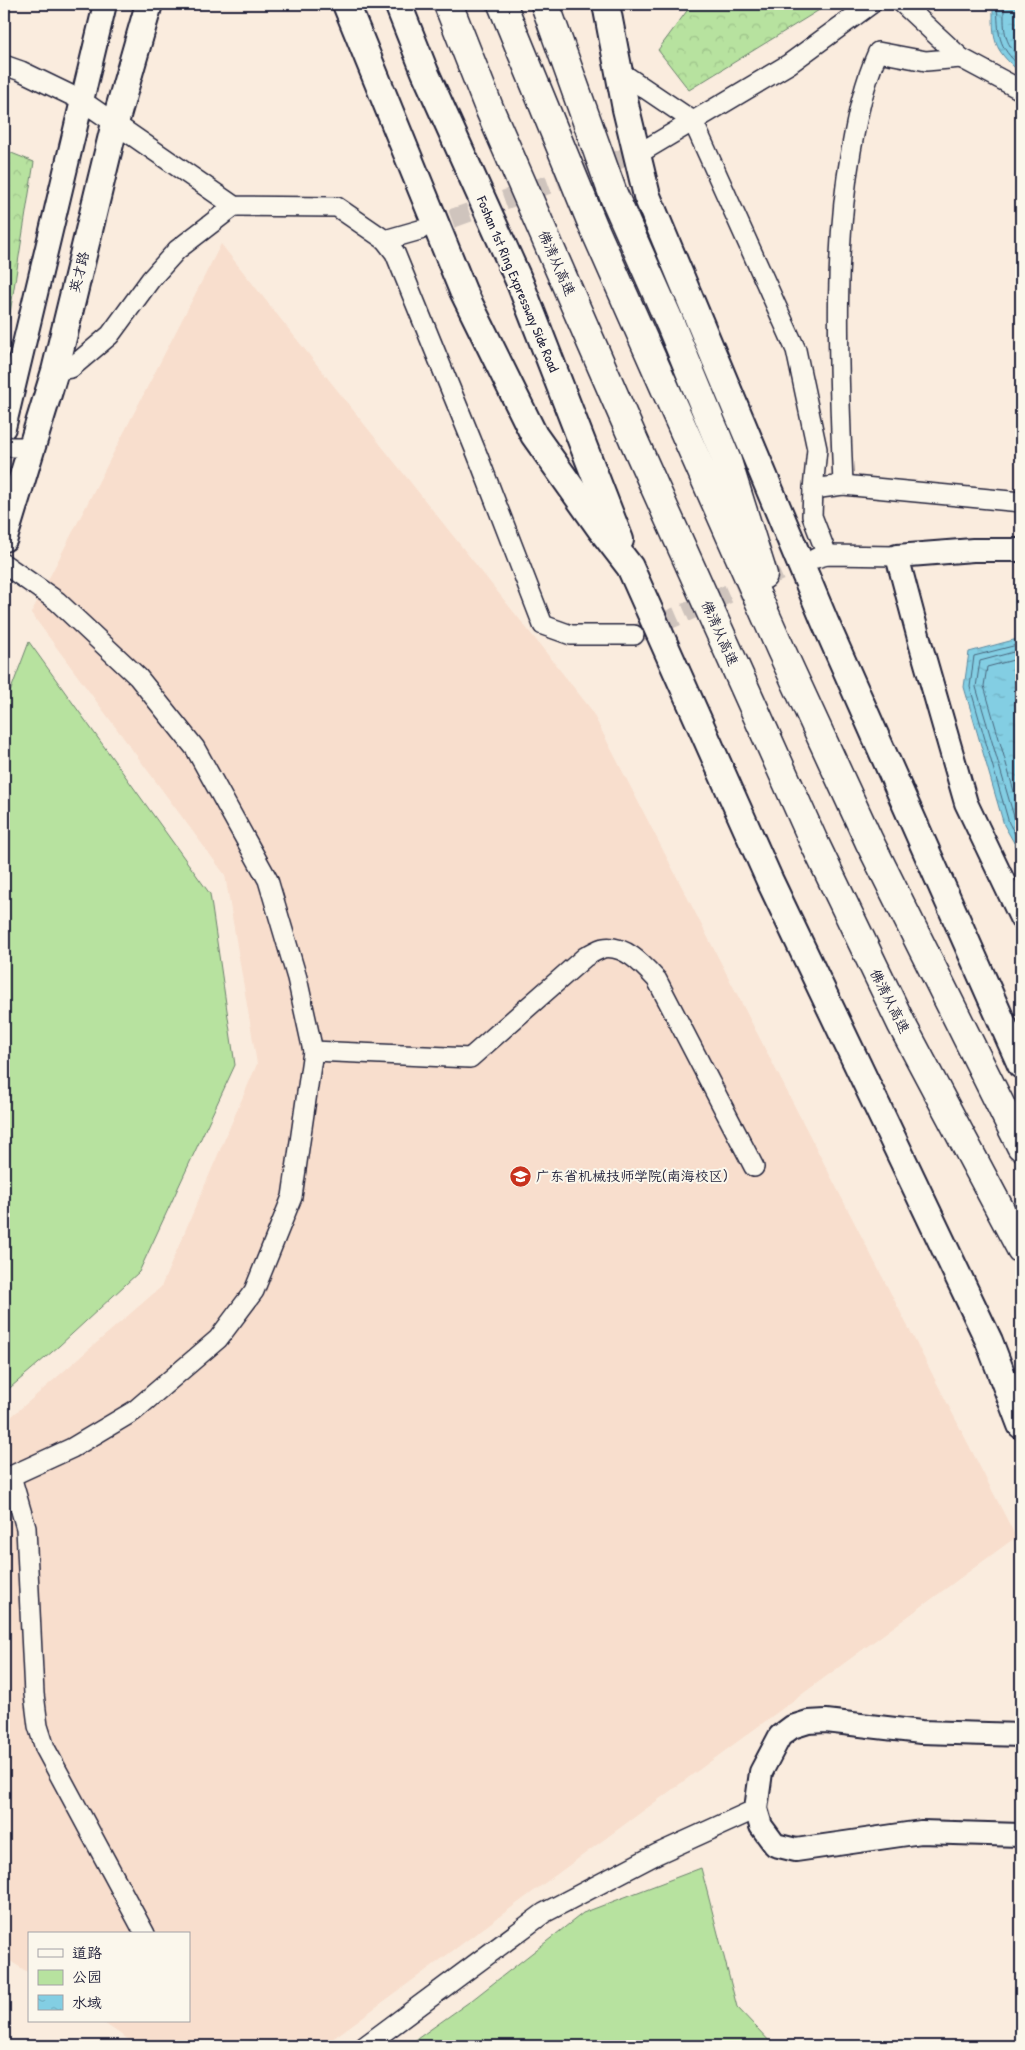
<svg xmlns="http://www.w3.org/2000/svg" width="1025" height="2050" font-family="'Patrick Hand','LXGW WenKai TC',sans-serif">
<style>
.built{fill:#f8decd}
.green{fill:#b7e29f;stroke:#6c826d}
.forest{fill:url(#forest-crowns);stroke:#6c826d}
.water{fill:url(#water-ripples);stroke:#5c89a0}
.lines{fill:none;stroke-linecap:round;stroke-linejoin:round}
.shore{stroke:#49677e;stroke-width:1}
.minor-tunnel{stroke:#cfc4bd;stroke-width:19;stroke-dasharray:19 9;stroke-linecap:butt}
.minor-casing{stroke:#22223b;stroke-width:22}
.tertiary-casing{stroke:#22223b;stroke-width:26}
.secondary-casing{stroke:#22223b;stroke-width:30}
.motorway-casing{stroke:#22223b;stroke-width:31}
.minor{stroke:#fbf7ec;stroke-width:19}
.tertiary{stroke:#fbf7ec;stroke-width:22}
.secondary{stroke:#fbf7ec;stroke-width:26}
.motorway{stroke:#fbf7ec;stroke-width:28}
.labels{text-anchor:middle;stroke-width:4;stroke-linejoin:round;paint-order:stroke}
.street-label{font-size:14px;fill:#22223b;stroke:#fbf7ec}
.poi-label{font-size:14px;fill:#22223b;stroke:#fbf7ec;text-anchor:start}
</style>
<defs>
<pattern id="forest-crowns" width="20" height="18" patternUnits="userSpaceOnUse" patternTransform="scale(1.25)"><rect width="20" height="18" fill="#b7e29f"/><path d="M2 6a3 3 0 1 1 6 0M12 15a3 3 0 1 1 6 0" fill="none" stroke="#9dc28a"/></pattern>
<pattern id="water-ripples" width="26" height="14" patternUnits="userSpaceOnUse" patternTransform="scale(1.25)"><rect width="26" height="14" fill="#83cee3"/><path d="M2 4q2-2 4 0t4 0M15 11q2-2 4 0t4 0" fill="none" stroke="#71b1c4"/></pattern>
</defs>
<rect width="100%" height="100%" fill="#faecde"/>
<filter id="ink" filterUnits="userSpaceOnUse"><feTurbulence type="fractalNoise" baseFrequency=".02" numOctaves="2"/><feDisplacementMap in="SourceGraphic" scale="10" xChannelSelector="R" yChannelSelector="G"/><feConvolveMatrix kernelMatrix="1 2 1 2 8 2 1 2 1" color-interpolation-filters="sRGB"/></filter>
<g filter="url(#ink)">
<!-- built -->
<path class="built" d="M 221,244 L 590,708 L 1016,1537 L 323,2046 L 138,2046 L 101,2021 L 189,2021 L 189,1934 L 29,1934 L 29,1973 L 4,1957 L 4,1423 L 161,1287 L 257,1064 L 225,875 L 31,613 Z"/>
<!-- green -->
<g class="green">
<path d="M 29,642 L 210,894 L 235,1065 L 139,1272 L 59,1346 L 4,1393 L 4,708 Z"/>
<path d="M 701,1868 L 737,2007 L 774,2046 L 407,2046 L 472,2000 L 583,1913 Z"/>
</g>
<!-- forest -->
<g class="forest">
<path d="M 692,4 L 829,4 L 689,90 L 658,50 Z"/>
<path d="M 4,150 L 34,162 L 4,351 Z"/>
</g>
<!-- water -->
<g class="water">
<path d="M 993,4 L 1021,4 L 1021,73 C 992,48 993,41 993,4 Z"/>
<path d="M 1021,638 L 1021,855 L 1004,825 L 964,687 L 969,652 Z"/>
</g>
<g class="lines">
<!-- shore -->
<g class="shore">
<path d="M 997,4 C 999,35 996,45 1021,67"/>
<path d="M 1004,4 C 1004,27 1002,42 1021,59"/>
<path d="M 1021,644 L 974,656 L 970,687 L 1009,823 L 1021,845"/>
<path d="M 1021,650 L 980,661 L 976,687 L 1015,820 L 1021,832"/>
<path d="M 1021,658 L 987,667 L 984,686 L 1021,816"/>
</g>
<!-- minor-tunnel -->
<g class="minor-tunnel">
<path d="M 425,228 L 643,151"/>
<path d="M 634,635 L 808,559"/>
</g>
<defs>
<g id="minor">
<path d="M 903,4 L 961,58 L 1021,90"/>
<path d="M 4,65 L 21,71 L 81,100 L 234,206 L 337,207 L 385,240 L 395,253 L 477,454 L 543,625 L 571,635 L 634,635"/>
<path d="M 619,71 L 693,121 L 796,350 L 817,449 L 813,489 L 812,516 L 827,555"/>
<path d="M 643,151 L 789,64 L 871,4"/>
<path d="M 385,240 L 420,230"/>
<path d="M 55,371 L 71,368 L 110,335 L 151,279 L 177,250 L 234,206"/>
<path d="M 4,447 L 31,447"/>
<path d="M 843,485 L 1021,502"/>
<path d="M 813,489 L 843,485 C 839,374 832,261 851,151 C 857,117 864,83 878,52 L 926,61 L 961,58"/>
<path d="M 816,558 L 827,555 L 897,556"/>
<path d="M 4,564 L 57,601 L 138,677 L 195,748 L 268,880 L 297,978 L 313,1051 L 292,1197 L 254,1291 L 218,1339 L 134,1411 L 72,1448 L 11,1476 L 4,1478"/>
<path d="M 313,1051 L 470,1058 L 585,957 C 590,954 597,950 603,948 C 625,944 644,966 657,980 L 754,1167"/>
<path d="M 11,1476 L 26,1528 L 34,1694 L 38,1726 L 45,1748 L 145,1934"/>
<path d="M 365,2046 L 544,1913 L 657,1854 L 756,1809"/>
</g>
<g id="tertiary">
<path d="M 4,428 L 105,4"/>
<path d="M 1021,550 L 973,550 L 897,556 L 921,646 L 966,803 L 1021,918"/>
<path d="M 1021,1735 L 921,1732 L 826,1721 L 808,1722 L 792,1727 L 780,1736 L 761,1772 L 756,1809 L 761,1826 L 775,1845 L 796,1850 L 921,1832 L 1021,1835"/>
</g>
<g id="secondary">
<path d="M 346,4 L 463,291 L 534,435 L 600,528 L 630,567 L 770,881 L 989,1341 L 1021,1425"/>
<path d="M 398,4 L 425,72 L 520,283 L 620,540"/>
<path d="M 606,4 L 626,109 L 647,196 L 825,622 L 1021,1065"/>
<path d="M 4,538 L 55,371 L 115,123 L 149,4"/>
</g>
<g id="motorway">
<path d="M 448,4 L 489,108 L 635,443 L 813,840 L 902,1025 L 1021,1249"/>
<path d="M 502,4 L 594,228 L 781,650 L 869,841 L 1021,1146"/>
<path d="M 545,4 L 613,194 L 670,323 L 727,461 L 763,575"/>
</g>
</defs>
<!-- minor casing -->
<use href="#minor" class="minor-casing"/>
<!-- tertiary casing -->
<use href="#tertiary" class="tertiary-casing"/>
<!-- secondary casing -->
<use href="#secondary" class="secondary-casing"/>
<!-- motorway casing -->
<use href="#motorway" class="motorway-casing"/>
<!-- minor -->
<use href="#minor" class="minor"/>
<!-- tertiary -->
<use href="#tertiary" class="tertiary"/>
<!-- secondary -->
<use href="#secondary" class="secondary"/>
<!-- motorway -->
<use href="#motorway" class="motorway"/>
</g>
</g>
<!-- icons -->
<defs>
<symbol id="university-disc" viewBox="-11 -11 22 22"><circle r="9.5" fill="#c8321e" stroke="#fbf7ec"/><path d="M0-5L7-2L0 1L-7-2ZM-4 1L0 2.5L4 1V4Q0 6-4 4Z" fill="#fff"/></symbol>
</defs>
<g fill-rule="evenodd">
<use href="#university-disc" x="508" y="1164" width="25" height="25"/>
</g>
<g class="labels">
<!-- street labels -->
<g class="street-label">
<text transform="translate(557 263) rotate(66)" y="5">佛清从高速</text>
<text transform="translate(79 272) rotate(-76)" y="5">英才路</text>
<text transform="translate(518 284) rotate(67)" y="5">Foshan 1st Ring Expressway Side Road</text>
<text transform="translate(720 633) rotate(66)" y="5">佛清从高速</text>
<text transform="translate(890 1001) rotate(63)" y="5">佛清从高速</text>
</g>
<!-- poi labels -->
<g class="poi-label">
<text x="536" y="1181">广东省机械技师学院(南海校区)</text>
</g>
</g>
<!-- margin -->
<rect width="1025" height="2050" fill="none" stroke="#fbf7ec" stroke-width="20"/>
<rect x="10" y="10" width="1005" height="2030" fill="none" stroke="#22223b" stroke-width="2" filter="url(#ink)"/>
<!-- legend -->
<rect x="28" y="1932" width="162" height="90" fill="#fbf7ec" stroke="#a4a2a5"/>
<rect x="38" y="1949" width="25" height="8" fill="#fbf7ec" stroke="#a4a2a5"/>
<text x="72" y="1958" font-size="15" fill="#22223b">道路</text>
<rect x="38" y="1970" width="25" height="15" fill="#b7e29f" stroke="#a4a2a5"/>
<text x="72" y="1982" font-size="15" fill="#22223b">公园</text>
<rect x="38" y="1995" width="25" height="15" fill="url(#water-ripples)" stroke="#a4a2a5"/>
<text x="72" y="2008" font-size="15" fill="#22223b">水域</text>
</svg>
